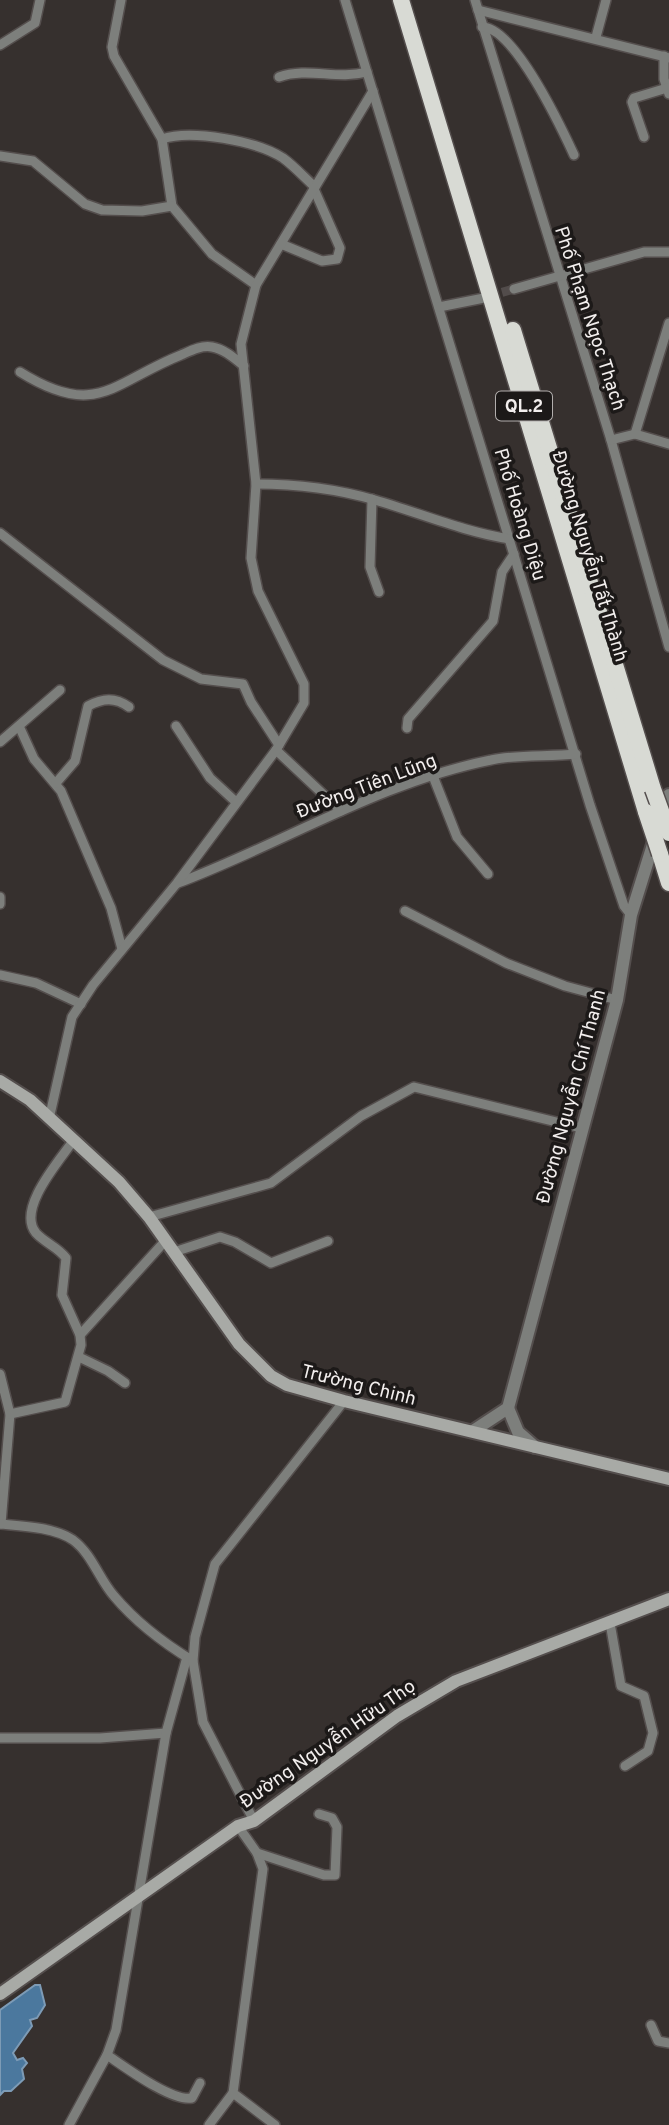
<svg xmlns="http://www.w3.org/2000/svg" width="669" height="2125" font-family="Overpass,sans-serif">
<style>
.water{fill:#4b789e;stroke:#7d9bb6;stroke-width:2}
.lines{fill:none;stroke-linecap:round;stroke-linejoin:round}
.minor-tunnel{stroke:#524c4b;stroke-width:9;stroke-dasharray:9 4.5;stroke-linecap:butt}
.minor-casing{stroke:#544e4d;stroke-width:12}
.tertiary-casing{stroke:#544e4d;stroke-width:16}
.secondary-casing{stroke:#544e4d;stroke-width:16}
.trunk-casing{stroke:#544e4d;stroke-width:19}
.minor{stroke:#7d7f7c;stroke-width:9}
.tertiary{stroke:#7d7f7c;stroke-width:12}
.secondary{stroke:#a8aaa6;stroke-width:12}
.trunk{stroke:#d8dad4;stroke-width:16}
.trunk-bridge-casing{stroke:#544e4d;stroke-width:19;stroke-linecap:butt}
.trunk-bridge{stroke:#d8dad4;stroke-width:16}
.labels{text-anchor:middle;stroke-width:7;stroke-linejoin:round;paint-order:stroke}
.shield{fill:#1c1918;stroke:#b2aead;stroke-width:2}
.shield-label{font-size:18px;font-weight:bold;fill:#f2eeed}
.street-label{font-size:19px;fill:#f2eeed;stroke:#1c1918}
</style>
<rect width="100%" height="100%" fill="#36302e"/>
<!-- water -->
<path class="water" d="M 35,1985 L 40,1985 L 45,2005 L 37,2018 L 30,2020 L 32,2026 L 13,2053 L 17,2060 L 23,2058 L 27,2063 L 22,2069 L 24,2079 L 11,2091 L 4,2091 L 0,2095 L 0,2010 Z"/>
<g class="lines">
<!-- minor-tunnel -->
<path class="minor-tunnel" d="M 489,296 L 514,289"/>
<defs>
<g id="minor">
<path d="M 121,0 L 112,47 L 114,56 L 162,139 L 172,206 L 212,254 L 256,285"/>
<path d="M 345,0 L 590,805 L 624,906 L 631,915"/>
<path d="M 475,0 L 611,440 L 669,647"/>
<path d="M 478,10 L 669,58"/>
<path d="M 482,27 C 514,27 561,127 574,155"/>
<path d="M 596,37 L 606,0"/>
<path d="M 0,45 L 35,23 L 40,0"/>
<path d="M 664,56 L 664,79 L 669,94"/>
<path d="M 279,77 C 308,67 337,80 367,72"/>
<path d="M 644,137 L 632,102 L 634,98 L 667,88"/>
<path d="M 162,139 C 191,129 257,141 283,158 C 294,166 305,178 315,187"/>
<path d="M 0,156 L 33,161 L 85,204 L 102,210 L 142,211 L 172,206"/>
<path d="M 281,244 L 322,261 L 337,259 L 340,248 L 314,189"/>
<path d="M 514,289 L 644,252 L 669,252"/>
<path d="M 439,307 L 484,298"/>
<path d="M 20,372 C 97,420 113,382 181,355 C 190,351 201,345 212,347 C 224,349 234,358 244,366"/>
<path d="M 635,434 L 669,323"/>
<path d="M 611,440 L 635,434 L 669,444"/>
<path d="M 256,484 C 295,484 337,489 375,500 C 420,513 464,532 510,539"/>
<path d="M 372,499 L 370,567 L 379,592"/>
<path d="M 0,533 L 163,660 L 201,679 L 243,684 L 251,702 L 279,745"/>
<path d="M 19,726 L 34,759 L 61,791 L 111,908 L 122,949"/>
<path d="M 176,726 L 210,778 L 236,802"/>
<path d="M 407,728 L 408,719 L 493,621 L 502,572 L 514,554"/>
<path d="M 0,742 L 60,690"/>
<path d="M 276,750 L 341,811"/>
<path d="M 433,776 L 457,837 L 488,874"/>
<path d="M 56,783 L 75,761 L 88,706 C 103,698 115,697 129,707"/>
<path d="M 178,883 C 282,844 380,782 491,760 C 518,754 548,757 576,754"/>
<path d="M 0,904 L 0,897"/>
<path d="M 405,911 L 506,963 L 565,986 L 617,1000"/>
<path d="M 0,975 L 36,983 L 81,1004"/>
<path d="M 49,1119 L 72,1017 L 93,985 L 177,883 L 276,750 L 304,703 L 304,684 L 258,591 L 251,558 L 256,484 L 241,344 L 256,285 L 373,91"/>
<path d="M 149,1217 L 271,1183 L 361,1116 L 414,1087 L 581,1128"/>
<path d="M 174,1252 L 220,1237 L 235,1242 L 271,1263 L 328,1241"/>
<path d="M 80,1335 L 166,1240"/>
<path d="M 79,1357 L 108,1371 L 125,1383"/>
<path d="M 0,1374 L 10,1414 L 1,1524"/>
<path d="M 10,1414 L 65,1402 L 81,1345 L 80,1335 L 62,1295 L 66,1258 C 58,1247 45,1243 36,1233 C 16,1209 60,1160 73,1141"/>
<path d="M 0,1524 C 22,1526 54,1527 73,1540 C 92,1554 99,1579 114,1596 C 135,1621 165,1644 193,1661"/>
<path d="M 610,1623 L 621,1686 L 644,1696 L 653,1733 L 648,1751 L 625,1766"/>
<path d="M 0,1738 L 100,1738 L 166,1733 L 187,1657"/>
<path d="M 254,1821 L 203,1722 L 193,1661 L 195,1637 L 215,1564 L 344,1401"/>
<path d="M 238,1826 L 257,1853 L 263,1869 L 233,2093 L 275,2125"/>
<path d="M 257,1853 L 324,1875 L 335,1875 L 337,1827 L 332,1818 L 319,1814"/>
<path d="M 651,2025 L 658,2041 L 669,2043"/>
<path d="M 107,2055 C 125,2067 172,2102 192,2098 L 200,2083"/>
<path d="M 69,2125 L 107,2055 L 116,2030 L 166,1733"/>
<path d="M 209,2125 L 233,2093"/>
</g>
<g id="tertiary">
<path d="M 661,818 L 669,795"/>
<path d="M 508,1408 L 518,1432 L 535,1447"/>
<path d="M 473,1431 L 508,1408 L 617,1000 L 631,915 L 656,835"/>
</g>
<g id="secondary">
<path d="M 0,1081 L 30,1100 L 119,1182 L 149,1217 L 239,1344 L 271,1376 L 287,1385 L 344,1401 L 669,1479"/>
<path d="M 0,1994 L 238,1826 L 254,1821 L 397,1716 L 456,1681 L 669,1599"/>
</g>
<g id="trunk">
<path d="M 401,0 L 646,812"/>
<path d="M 513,330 L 653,789"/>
<path d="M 660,854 L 669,883"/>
</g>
</defs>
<!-- minor casing -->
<use href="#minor" class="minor-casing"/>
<!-- tertiary casing -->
<use href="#tertiary" class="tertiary-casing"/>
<!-- secondary casing -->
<use href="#secondary" class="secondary-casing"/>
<!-- trunk casing -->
<use href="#trunk" class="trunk-casing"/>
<!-- minor -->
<use href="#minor" class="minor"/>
<!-- tertiary -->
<use href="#tertiary" class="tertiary"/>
<!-- secondary -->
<use href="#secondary" class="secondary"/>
<!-- trunk -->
<use href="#trunk" class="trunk"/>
<defs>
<g id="trunk-bridge">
<path d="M 653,789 L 669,833"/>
<path d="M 646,812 L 660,854"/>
</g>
</defs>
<!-- trunk-bridge casing -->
<use href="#trunk-bridge" class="trunk-bridge-casing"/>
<!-- trunk-bridge -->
<use href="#trunk-bridge" class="trunk-bridge"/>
</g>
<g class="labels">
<!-- shield labels -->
<rect class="shield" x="496" y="391.5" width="56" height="29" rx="5"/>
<g class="shield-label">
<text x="524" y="412">QL.2</text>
</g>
<!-- street labels -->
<g class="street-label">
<text transform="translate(591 318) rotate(72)" y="7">Phố Phạm Ngọc Thạch</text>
<text transform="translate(521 514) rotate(73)" y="7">Phố Hoàng Diệu</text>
<text transform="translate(591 556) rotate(73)" y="7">Đường Nguyễn Tất Thành</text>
<text transform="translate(366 785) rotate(-21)" y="7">Đường Tiên Lũng</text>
<text transform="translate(570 1096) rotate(-75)" y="7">Đường Nguyễn Chí Thanh</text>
<text transform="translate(359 1384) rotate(14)" y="7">Trường Chinh</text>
<text transform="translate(327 1743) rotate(-35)" y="7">Đường Nguyễn Hữu Thọ</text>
</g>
</g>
</svg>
